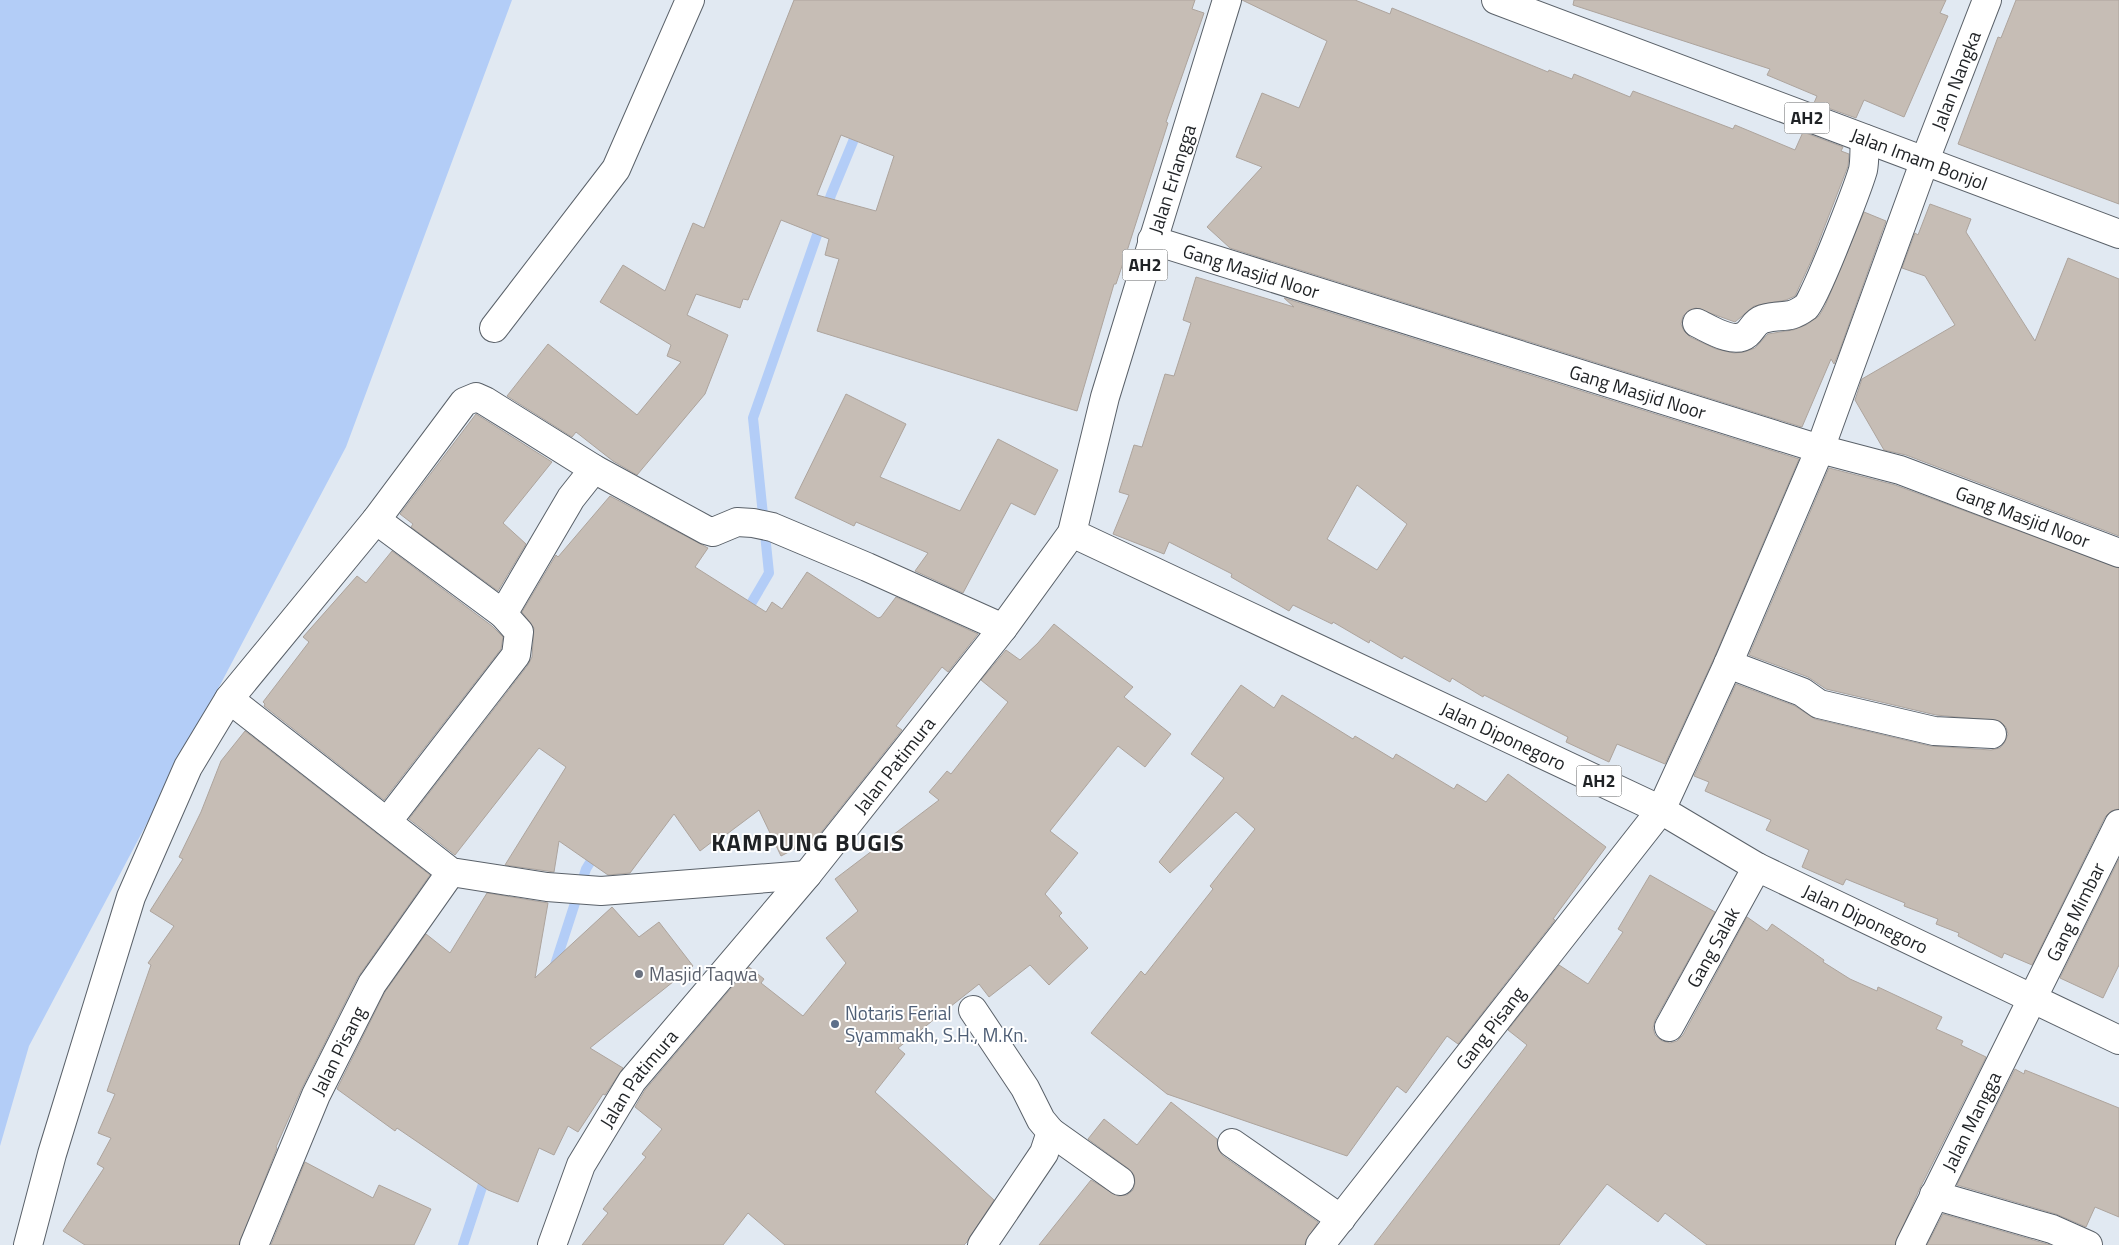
<svg xmlns="http://www.w3.org/2000/svg" width="2119" height="1245" font-family="'Titillium Web',sans-serif">
<style>
.water{fill:#b3cdf7}
.lines{fill:none;stroke-linecap:round;stroke-linejoin:round}
.stream{stroke:#b3cdf7;stroke-width:10}
.building{fill:#c6bdb5;stroke:#ada49d;fill-rule:evenodd}
.minor-casing{stroke:#5a6169;stroke-width:30}
.highway-casing{stroke:#5a6169;stroke-width:30}
.minor{stroke:#fff;stroke-width:28}
.highway{stroke:#fff;stroke-width:28}
.worship-dot{fill:#6b7280;stroke:#fff;stroke-width:2}
.service-dot{fill:#5c6f8a;stroke:#fff;stroke-width:2}
.labels{text-anchor:middle;stroke-width:4;stroke-linejoin:round;paint-order:stroke}
.shield{fill:#fff;stroke:#626466;stroke-width:1}
.shield-label{font-size:18px;font-weight:bold;fill:#1f2225}
.street-label{font-size:19px;fill:#1f2225;stroke:#fff}
.worship-label{font-size:19px;fill:#5b616d;stroke:#fff;text-anchor:start}
.service-label{font-size:19px;fill:#4e5e75;stroke:#fff;text-anchor:start}
.district-label{font-size:24px;font-weight:bold;letter-spacing:1px;fill:#1f2225;stroke:#fff}
</style>
<rect width="100%" height="100%" fill="#e1e9f2"/>
<!-- water -->
<path class="water" d="M 0,0 L 512,0 L 346,447 L 29,1046 L 0,1146 Z"/>
<g class="lines">
<!-- stream -->
<g class="stream">
<path d="M 745,614 L 769,573 L 753,418 L 831,195 L 859,127"/>
<path d="M 553,971 L 586,869 L 597,851"/>
<path d="M 463,1245 L 486,1175"/>
</g>
</g>
<!-- building -->
<g class="building">
<path d="M 794,0 L 1195,0 L 1192,9 L 1204,13 L 1166,122 L 1168,123 L 1127,251 L 1116,284 L 1114,284 L 1077,411 L 817,331 L 839,259 L 825,255 L 829,239 L 781,220 L 748,300 L 743,299 L 740,308 L 696,294 L 687,315 L 728,335 L 705,394 L 637,475 L 613,461 L 576,432 L 572,437 L 507,396 L 548,344 L 637,415 L 681,362 L 667,356 L 671,345 L 600,302 L 623,265 L 665,291 L 693,223 L 704,228 ZM 841,135 L 894,156 L 876,211 L 817,195 Z"/>
<path d="M 1242,0 L 1355,0 L 1390,14 L 1392,8 L 1548,72 L 1549,70 L 1572,79 L 1574,74 L 1630,97 L 1633,91 L 1733,129 L 1735,125 L 1795,150 L 1803,132 L 1843,147 L 1841,151 L 1849,154 L 1848,166 L 1812,259 L 1795,296 L 1786,300 L 1754,306 L 1735,322 L 1696,308 L 1689,310 L 1683,316 L 1681,324 L 1684,331 L 1690,337 L 1716,349 L 1734,353 L 1744,352 L 1755,348 L 1768,334 L 1793,330 L 1806,325 L 1819,316 L 1825,306 L 1864,212 L 1886,221 L 1839,352 L 1834,364 L 1831,359 L 1802,427 L 1230,248 L 1207,227 L 1262,167 L 1236,157 L 1262,93 L 1299,108 L 1327,41 Z"/>
<path d="M 1574,0 L 1946,0 L 1940,13 L 1948,16 L 1904,117 L 1864,100 L 1856,118 L 1814,103 L 1817,96 L 1767,75 L 1770,69 L 1573,5 Z"/>
<path d="M 2016,0 L 2119,0 L 2119,204 L 1958,144 L 1998,37 L 2001,38 Z"/>
<path d="M 1930,204 L 1971,219 L 1966,232 L 2035,341 L 2068,258 L 2119,279 L 2119,536 L 1906,455 L 1884,450 L 1855,400 L 1862,379 L 1955,325 L 1925,276 L 1902,268 L 1915,233 L 1918,235 Z"/>
<path d="M 1196,277 L 1294,307 L 1284,298 L 1799,459 L 1714,658 L 1665,764 L 1617,744 L 1609,762 L 1566,742 L 1568,737 L 1484,695 L 1483,697 L 1452,678 L 1450,682 L 1404,656 L 1402,659 L 1370,640 L 1369,643 L 1333,622 L 1332,624 L 1293,605 L 1289,611 L 1231,577 L 1232,574 L 1169,542 L 1164,554 L 1113,534 L 1129,495 L 1119,492 L 1134,445 L 1142,447 L 1165,374 L 1174,376 L 1191,323 L 1183,320 ZM 1357,485 L 1407,524 L 1377,570 L 1327,539 Z"/>
<path d="M 846,394 L 906,424 L 880,477 L 960,511 L 998,439 L 1058,470 L 1035,515 L 1011,503 L 963,593 L 915,571 L 928,553 L 856,522 L 854,526 L 795,498 Z"/>
<path d="M 476,414 L 552,462 L 503,523 L 526,544 L 498,591 L 411,527 L 413,524 L 400,514 Z"/>
<path d="M 1829,468 L 1895,485 L 2119,568 L 2119,809 L 2111,811 L 2105,817 L 2032,965 L 2004,953 L 2002,958 L 1958,936 L 1959,933 L 1936,924 L 1938,919 L 1904,906 L 1905,903 L 1846,879 L 1843,885 L 1802,867 L 1809,850 L 1766,830 L 1771,820 L 1705,791 L 1709,782 L 1694,776 L 1736,684 L 1795,706 L 1815,719 L 1930,746 L 1991,750 L 2000,748 L 2005,742 L 2008,734 L 2006,727 L 2000,721 L 1936,715 L 1826,689 L 1808,677 L 1749,655 Z"/>
<path d="M 610,496 L 708,548 L 695,567 L 766,612 L 772,602 L 782,609 L 807,572 L 878,618 L 881,617 L 896,597 L 978,634 L 948,672 L 942,667 L 896,726 L 902,730 L 811,845 L 808,842 L 781,856 L 759,810 L 719,840 L 717,838 L 700,851 L 674,814 L 630,873 L 608,875 L 559,841 L 554,872 L 505,865 L 566,767 L 539,748 L 455,855 L 409,819 L 528,665 L 532,657 L 534,628 L 522,612 L 556,555 L 558,557 Z"/>
<path d="M 392,551 L 492,626 L 503,637 L 501,649 L 384,800 L 264,706 L 265,704 L 263,702 L 309,642 L 303,637 L 357,576 L 366,583 Z"/>
<path d="M 1054,624 L 1133,687 L 1124,697 L 1171,734 L 1145,767 L 1118,746 L 1050,831 L 1078,853 L 1045,894 L 1062,913 L 1059,916 L 1088,948 L 1049,985 L 1030,965 L 989,997 L 979,984 L 898,1048 L 905,1054 L 875,1092 L 994,1200 L 967,1242 L 964,1245 L 785,1245 L 748,1213 L 723,1245 L 582,1245 L 608,1213 L 603,1209 L 646,1157 L 642,1154 L 662,1129 L 635,1107 L 645,1090 L 749,967 L 764,979 L 761,983 L 803,1016 L 846,963 L 826,938 L 858,911 L 835,879 L 939,800 L 929,792 L 947,771 L 951,774 L 1008,702 L 981,680 L 1006,650 L 1020,660 L 1038,643 Z"/>
<path d="M 1241,685 L 1274,708 L 1282,695 L 1353,739 L 1355,736 L 1393,759 L 1396,754 L 1454,789 L 1457,784 L 1486,802 L 1508,774 L 1606,847 L 1553,919 L 1555,920 L 1458,1044 L 1447,1036 L 1406,1093 L 1397,1086 L 1347,1156 L 1167,1094 L 1091,1033 L 1141,971 L 1145,975 L 1213,889 L 1210,886 L 1255,829 L 1236,812 L 1170,873 L 1159,862 L 1224,778 L 1191,754 Z"/>
<path d="M 245,731 L 430,875 L 358,977 L 302,1088 L 276,1147 L 277,1148 L 239,1245 L 85,1245 L 63,1231 L 104,1168 L 97,1164 L 111,1138 L 98,1133 L 115,1094 L 107,1091 L 151,965 L 148,963 L 174,926 L 150,911 L 183,859 L 179,857 L 201,812 L 221,761 Z"/>
<path d="M 2119,859 L 2119,965 L 2103,998 L 2060,978 Z"/>
<path d="M 1650,875 L 1715,912 L 1655,1020 L 1653,1028 L 1655,1035 L 1662,1041 L 1670,1043 L 1677,1041 L 1683,1035 L 1747,917 L 1767,931 L 1772,924 L 1824,960 L 1823,962 L 1850,979 L 1877,991 L 1878,987 L 1942,1017 L 1936,1029 L 1963,1041 L 1961,1045 L 1986,1057 L 1919,1190 L 1895,1245 L 1707,1245 L 1665,1213 L 1658,1222 L 1607,1184 L 1559,1245 L 1374,1245 L 1527,1045 L 1508,1030 L 1559,965 L 1588,984 L 1623,932 L 1618,929 Z"/>
<path d="M 487,893 L 548,903 L 535,978 L 612,907 L 639,937 L 659,922 L 693,966 L 590,1048 L 623,1068 L 605,1095 L 603,1094 L 578,1132 L 568,1126 L 554,1155 L 539,1148 L 518,1202 L 488,1190 L 397,1128 L 395,1131 L 337,1089 L 385,992 L 426,934 L 450,953 Z"/>
<path d="M 2015,1069 L 2024,1074 L 2025,1070 L 2119,1108 L 2119,1217 L 2095,1207 L 2086,1227 L 2056,1214 L 1957,1185 Z"/>
<path d="M 1171,1102 L 1217,1139 L 1218,1149 L 1223,1156 L 1318,1222 L 1304,1245 L 1039,1245 L 1091,1180 L 1118,1196 L 1127,1195 L 1133,1190 L 1135,1183 L 1134,1175 L 1129,1169 L 1088,1139 L 1104,1119 L 1137,1145 Z"/>
<path d="M 305,1162 L 373,1198 L 379,1185 L 431,1209 L 414,1245 L 271,1245 Z"/>
<path d="M 1943,1214 L 2047,1244 L 2050,1245 L 1927,1245 Z"/>
</g>
<g class="lines">
<defs>
<g id="minor">
<path id="s1" d="M 1152,240 L 1820,449 L 1900,470 L 2119,553"/>
<path d="M 1697,323 C 1710,329 1734,345 1747,334 C 1753,329 1754,322 1763,319 C 1782,313 1787,321 1806,307 C 1815,299 1858,187 1863,170 C 1865,160 1864,149 1865,139"/>
<path d="M 494,328 L 616,169 L 690,0"/>
<path d="M 376,520 L 503,614 L 519,632 L 516,655 L 387,822"/>
<path d="M 503,614 L 571,498 L 594,469"/>
<path d="M 1728,664 L 1802,692 L 1819,704 L 1934,731 L 1992,734"/>
<path d="M 229,699 L 451,872 L 547,887 L 601,891 L 807,875"/>
<path d="M 973,1010 L 1025,1088 L 1041,1120 L 1051,1132 L 1044,1153 L 982,1245"/>
<path id="s2" d="M 1669,1027 L 1757,867"/>
<path d="M 1051,1132 L 1120,1181"/>
<path d="M 1232,1143 L 1341,1219"/>
<path d="M 1934,1195 L 2052,1229 L 2088,1245"/>
<path d="M 28,1245 L 52,1154 L 131,897 L 188,767 L 229,699 L 376,520 L 464,402 L 476,397 L 485,401 L 594,469 L 706,530 L 713,532 L 737,522 L 753,523 L 772,527 L 867,567 L 1003,628"/>
<path id="s3" d="M 254,1245 L 316,1095 L 372,984 L 451,872"/>
<path id="s4" d="M 552,1245 L 581,1165 L 632,1081 L 807,875 L 1003,628 L 1072,533"/>
<path id="s5" d="M 1320,1245 L 1661,810 L 1728,664 L 1820,449 L 1925,160 L 1987,0"/>
<path id="s6" d="M 1910,1245 L 2119,824"/>
</g>
<g id="highway">
<path id="s7" d="M 1227,0 L 1105,397 L 1072,533 L 1661,810 L 1757,867 L 2119,1040"/>
<path id="s8" d="M 1496,0 L 2119,234"/>
</g>
</defs>
<!-- minor casing -->
<use href="#minor" class="minor-casing"/>
<!-- highway casing -->
<use href="#highway" class="highway-casing"/>
<!-- minor -->
<use href="#minor" class="minor"/>
<!-- highway -->
<use href="#highway" class="highway"/>
</g>
<!-- markers -->
<circle class="worship-dot" cx="639" cy="974" r="5"/>
<circle class="service-dot" cx="835" cy="1024" r="5"/>
<g class="labels">
<!-- shield labels -->
<g class="shield">
<rect x="1784.5" y="102.5" width="45" height="31" rx="4"/>
<rect x="1122.5" y="249.5" width="45" height="31" rx="4"/>
<rect x="1576.5" y="765.5" width="45" height="31" rx="4"/>
</g>
<g class="shield-label">
<text x="1807" y="124">AH2</text>
<text x="1145" y="271">AH2</text>
<text x="1599" y="787">AH2</text>
</g>
<!-- street labels -->
<g class="street-label">
<text dy="7" stroke="none"><textPath href="#s5" startOffset="1340">Jalan Nangka</textPath></text>
<text dy="7" stroke="none"><textPath href="#s8" startOffset="452">Jalan Imam Bonjol</textPath></text>
<text transform="translate(1172 179) rotate(-72)" y="7">Jalan Erlangga</text>
<text dy="7" stroke="none"><textPath href="#s1" startOffset="104">Gang Masjid Noor</textPath></text>
<text dy="7" stroke="none"><textPath href="#s1" startOffset="509">Gang Masjid Noor</textPath></text>
<text dy="7" stroke="none"><textPath href="#s1" startOffset="914">Gang Masjid Noor</textPath></text>
<text dy="7" stroke="none"><textPath href="#s7" startOffset="1032">Jalan Diponegoro</textPath></text>
<text dy="7" stroke="none"><textPath href="#s4" startOffset="594">Jalan Patimura</textPath></text>
<text dy="7" stroke="none"><textPath href="#s6" startOffset="372">Gang Mimbar</textPath></text>
<text dy="7" stroke="none"><textPath href="#s7" startOffset="1438">Jalan Diponegoro</textPath></text>
<text dy="7" stroke="none"><textPath href="#s2" startOffset="91">Gang Salak</textPath></text>
<text dy="7" stroke="none"><textPath href="#s5" startOffset="276">Gang Pisang</textPath></text>
<text dy="7" stroke="none"><textPath href="#s3" startOffset="212">Jalan Pisang</textPath></text>
<text dy="7" stroke="none"><textPath href="#s4" startOffset="189">Jalan Patimura</textPath></text>
<text dy="7" stroke="none"><textPath href="#s6" startOffset="138">Jalan Mangga</textPath></text>
</g>
<!-- worship labels -->
<g class="worship-label">
<text x="649" y="981">Masjid Taqwa</text>
</g>
<!-- service labels -->
<g class="service-label">
<text x="845" y="1020">Notaris Ferial<tspan x="845" dy="22">Syammakh, S.H., M.Kn.</tspan></text>
</g>
<!-- district labels -->
<g class="district-label">
<text x="808" y="851">KAMPUNG BUGIS</text>
</g>
</g>
</svg>
